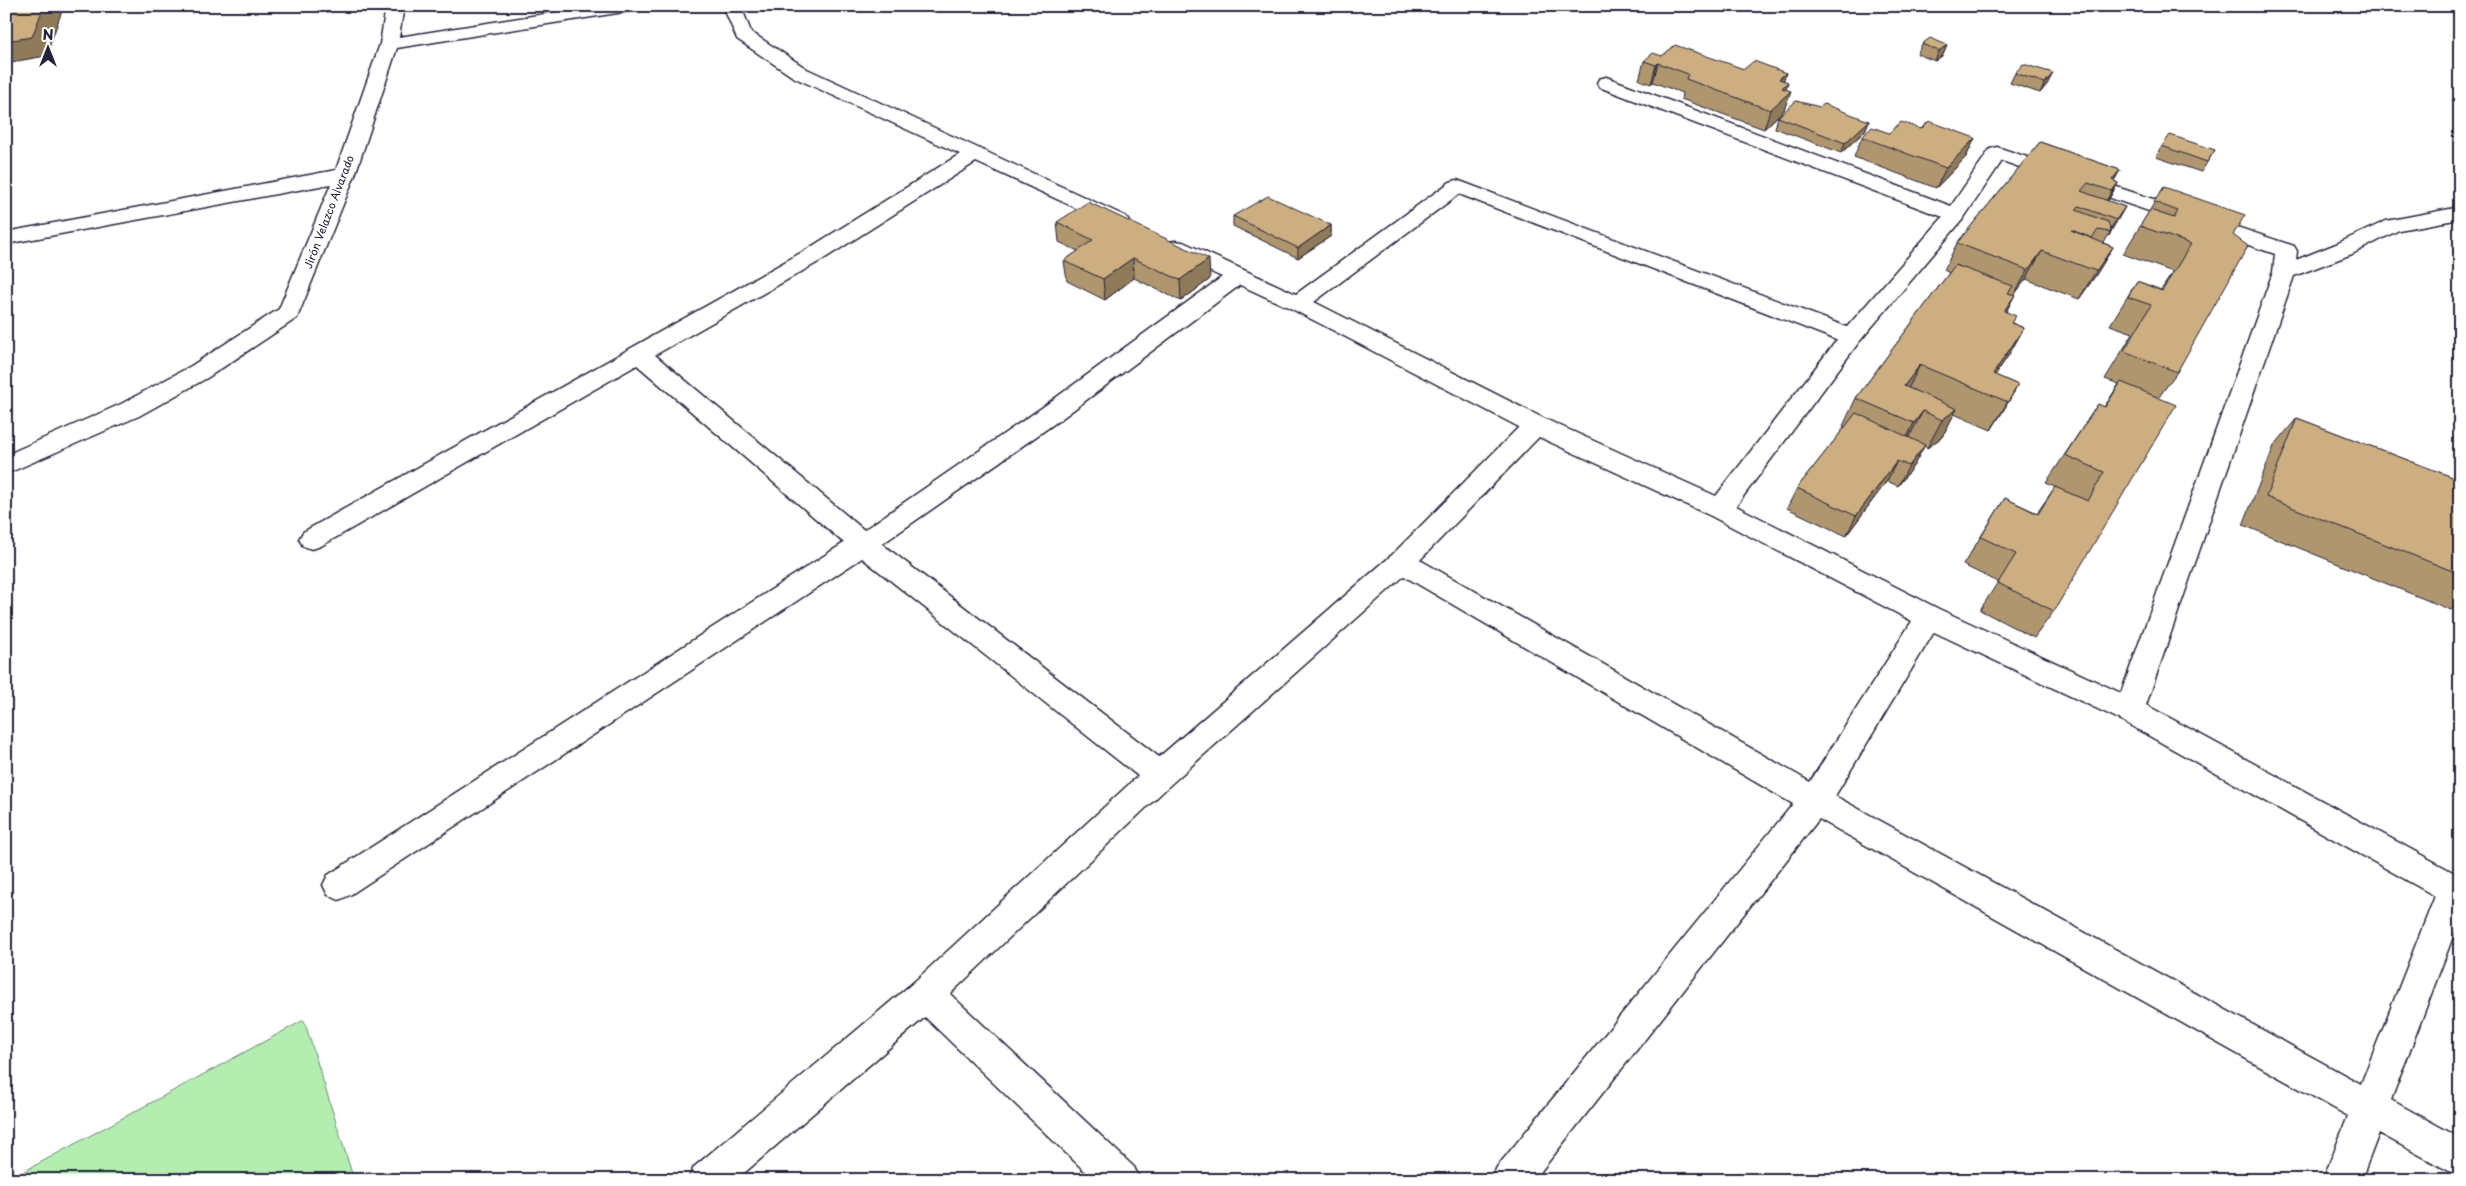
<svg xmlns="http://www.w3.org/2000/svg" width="2466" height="1186" font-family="'Playpen Sans',sans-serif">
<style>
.green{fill:#b4edb0;stroke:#6b8876}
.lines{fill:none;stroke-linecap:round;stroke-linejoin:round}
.minor-casing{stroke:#22223b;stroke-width:3}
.minor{fill:#fff;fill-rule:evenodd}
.wall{fill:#af966e;stroke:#22223b}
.shaded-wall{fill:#8f7a5a;stroke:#22223b}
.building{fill:#ccae80;stroke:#22223b}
.labels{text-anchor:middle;stroke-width:5;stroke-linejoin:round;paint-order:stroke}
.far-street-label{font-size:11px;fill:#22223b;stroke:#fff}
</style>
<rect width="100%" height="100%" fill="#fff"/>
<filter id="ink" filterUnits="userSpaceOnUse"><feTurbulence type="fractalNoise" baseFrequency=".02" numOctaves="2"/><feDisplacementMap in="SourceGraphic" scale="10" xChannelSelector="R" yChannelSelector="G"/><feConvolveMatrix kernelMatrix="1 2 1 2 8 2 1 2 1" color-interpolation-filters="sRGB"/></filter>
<g filter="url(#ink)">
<!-- green -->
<path class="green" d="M 304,1020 L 354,1180 L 8,1180 Z"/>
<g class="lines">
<defs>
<g id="minor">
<path d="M 386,6 L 404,6 L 399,37 L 595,6 L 639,6 L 636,10 L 630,11 L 397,48 L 355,175 L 297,318 L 207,378 L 139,416 L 6,474 L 6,455 L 121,404 L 191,366 L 279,309 L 331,184 L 6,244 L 6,232 L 336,170 L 380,44 Z"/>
<path d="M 723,6 L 741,6 L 751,32 L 807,69 L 1125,216 L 1129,220 L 1125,224 L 1118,226 L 1111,224 L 976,162 L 822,260 L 655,355 L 864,530 L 1043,407 L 1222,277 L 1167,252 L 1164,247 L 1167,242 L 1175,241 L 1183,242 L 1296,294 L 1450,182 L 1457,180 L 1847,327 L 1943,217 L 1599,87 L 1597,83 L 1599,79 L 1606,77 L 1951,206 L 1990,149 L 1997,147 L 2294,246 L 2297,251 L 2296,260 L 2336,244 L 2386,221 L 2460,207 L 2460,219 L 2399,230 L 2352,254 L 2294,276 L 2146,705 L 2460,876 L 2460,918 L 2391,1100 L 2460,1138 L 2460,1177 L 2379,1133 L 2361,1180 L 2323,1180 L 2348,1116 L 1819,819 L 1534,1180 L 1491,1180 L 1497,1167 L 1793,804 L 1404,576 L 1171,784 L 950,994 L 1134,1167 L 1140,1180 L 1094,1180 L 925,1017 L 736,1180 L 688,1180 L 694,1167 L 914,982 L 1138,776 L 862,558 L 350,895 L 339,900 L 328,895 L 323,885 L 328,875 L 844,543 L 637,365 L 321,546 L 312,549 L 303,546 L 299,539 L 303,532 L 806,250 L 960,154 L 793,77 L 737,39 ZM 2002,161 L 2275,254 L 2273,272 L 2121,693 L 1939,609 L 1736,506 L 1859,342 L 1963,219 ZM 1459,194 L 1837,340 L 1716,496 L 1545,419 L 1314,302 ZM 1240,285 L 1290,308 L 1519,427 L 1392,555 L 1159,757 L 882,544 L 1061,419 ZM 1539,437 L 1711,516 L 1912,621 L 1810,782 L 1420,560 ZM 1934,632 L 2119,719 L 2435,896 L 2361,1084 L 1835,796 Z"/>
</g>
</defs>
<!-- minor casing -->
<use href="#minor" class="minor-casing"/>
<!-- minor -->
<use href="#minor" class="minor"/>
</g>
<!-- wall -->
<g class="wall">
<path d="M 1922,44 L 1947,45 L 1943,55 L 1935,61 L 1917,54 Z"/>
<path d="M 1662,56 L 1744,69 L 1786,73 L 1783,80 L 1786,89 L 1784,110 L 1764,129 L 1681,99 L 1682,93 L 1653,82 L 1651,84 L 1639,80 L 1644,61 Z"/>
<path d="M 2015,73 L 2048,83 L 2040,93 L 2010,83 Z"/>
<path d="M 1778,117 L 1869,121 L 1865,131 L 1841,153 L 1775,128 Z"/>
<path d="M 1921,129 L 1975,138 L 1966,157 L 1936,188 L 1854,157 L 1862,137 Z"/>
<path d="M 2040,142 L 2120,170 L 2114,181 L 2118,183 L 2108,201 L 2125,207 L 2104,243 L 2113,247 L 2096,275 L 2079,299 L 2026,279 L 2014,295 L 2006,312 L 2012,323 L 2024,328 L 2008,356 L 1995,375 L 2018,385 L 1991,430 L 1954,414 L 1942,437 L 1927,448 L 1924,446 L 1914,465 L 1898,486 L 1887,481 L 1846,536 L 1787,508 L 1797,488 L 1845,427 L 1843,426 L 1856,398 L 1949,273 L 1944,270 L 1957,243 Z"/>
<path d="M 2162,146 L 2215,150 L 2201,172 L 2156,157 Z"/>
<path d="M 2164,187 L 2233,235 L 2177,372 L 2159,397 L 2054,611 L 2034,638 L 1980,610 L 1998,582 L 1963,565 L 2005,498 L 2037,513 L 2055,487 L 2046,483 L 2098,404 L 2104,407 L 2119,384 L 2105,379 L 2133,333 L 2110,325 L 2137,281 L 2161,290 L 2173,272 L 2123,254 Z"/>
<path d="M 1233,216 L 1331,225 L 1331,236 L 1298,258 L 1233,226 Z"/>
<path d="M 1057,222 L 1210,279 L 1181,301 L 1134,278 L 1105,300 L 1067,281 L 1064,261 L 1078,251 L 1059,242 Z"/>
<path d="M 2297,418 L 2460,480 L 2460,602 L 2451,610 L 2243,525 L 2274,446 Z"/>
</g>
<!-- shaded-wall -->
<g class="shaded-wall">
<path d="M 44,6 L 62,6 L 63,8 L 46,56 L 6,63 L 6,41 Z"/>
<path d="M 1947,45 L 1943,55 L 1935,61 L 1939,51 Z"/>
<path d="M 1658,63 L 1653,82 L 1651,84 L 1656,65 Z"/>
<path d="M 1786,73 L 1780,92 L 1779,79 Z"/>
<path d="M 2053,73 L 2048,83 L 2040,93 L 2045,83 Z"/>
<path d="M 1788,82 L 1783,98 L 1791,91 L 1784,110 L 1764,129 L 1770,110 L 1782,88 Z"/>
<path d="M 1869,121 L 1865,131 L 1841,153 L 1845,143 Z"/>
<path d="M 1975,138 L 1966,157 L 1936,188 L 1946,168 Z"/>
<path d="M 2120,170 L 2109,190 L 2112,180 Z"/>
<path d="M 2118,183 L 2102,210 L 2099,213 L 2112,191 Z"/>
<path d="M 2125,207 L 2109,235 L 2109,236 L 2111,232 L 2109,231 L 2116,220 Z"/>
<path d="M 1331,225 L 1331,236 L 1298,258 L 1298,248 Z"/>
<path d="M 2113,247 L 2096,275 L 2079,299 L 2096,271 Z"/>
<path d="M 2042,251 L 2026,279 L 2012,298 L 2028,270 Z"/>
<path d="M 1133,258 L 1134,278 L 1105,300 L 1103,279 Z"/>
<path d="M 1209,259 L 1210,279 L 1181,301 L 1180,280 Z"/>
<path d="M 2015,295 L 2000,323 L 2004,311 Z"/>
<path d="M 2024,328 L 2008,356 L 1984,392 L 1993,374 Z"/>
<path d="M 1920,365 L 1906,393 L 1890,414 L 1904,386 Z"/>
<path d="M 2018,385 L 2002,413 L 1991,430 L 2008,402 Z"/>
<path d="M 1957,409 L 1942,437 L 1927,448 L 1942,420 Z"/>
<path d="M 1923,411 L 1908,439 L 1900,451 L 1914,423 Z"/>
<path d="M 1925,445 L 1914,465 L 1898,486 L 1909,466 Z"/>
<path d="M 1897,461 L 1887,481 L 1846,536 L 1856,516 Z"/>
</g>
<!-- building -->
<g class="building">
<path d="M 6,6 L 44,6 L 32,37 L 6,41 Z"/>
<path d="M 1930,38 L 1947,45 L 1939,51 L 1922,44 Z"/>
<path d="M 1675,45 L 1744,69 L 1754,61 L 1786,73 L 1779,79 L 1788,82 L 1782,88 L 1791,91 L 1770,110 L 1686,79 L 1688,74 L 1658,63 L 1656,65 L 1644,61 L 1653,53 L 1662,56 Z"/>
<path d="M 2023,64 L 2053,73 L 2045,83 L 2015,73 Z"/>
<path d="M 1796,101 L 1820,107 L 1824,104 L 1869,121 L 1845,143 L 1778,117 Z"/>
<path d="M 1929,121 L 1975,138 L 1946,168 L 1862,137 L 1872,127 L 1889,133 L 1901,122 L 1921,129 Z"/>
<path d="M 2170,135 L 2215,150 L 2207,162 L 2162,146 Z"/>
<path d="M 2040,142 L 2120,170 L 2112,180 L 2118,183 L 2112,191 L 2088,183 L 2081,191 L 2125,207 L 2116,220 L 2079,206 L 2076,210 L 2108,222 L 2111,232 L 2098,230 L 2092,238 L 2071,230 L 2113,247 L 2096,271 L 2042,251 L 2028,270 L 1957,243 Z"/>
<path d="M 2164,187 L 2245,215 L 2233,235 L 2248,246 L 2177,372 L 2124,351 L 2151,305 L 2128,297 L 2137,281 L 2162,291 L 2191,244 L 2140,226 L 2150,210 L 2174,218 L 2178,211 L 2154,202 Z"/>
<path d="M 1268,196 L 1331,225 L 1298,248 L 1233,216 Z"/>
<path d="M 1088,202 L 1209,259 L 1180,280 L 1133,258 L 1103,279 L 1064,261 L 1093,240 L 1057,222 Z"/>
<path d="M 1955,265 L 2013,286 L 2008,293 L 2015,295 L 2004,311 L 2016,316 L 2011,323 L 2024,328 L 1993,374 L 2018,385 L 2008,402 L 1920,365 L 1904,386 L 1957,409 L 1942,420 L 1923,411 L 1914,423 L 1856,398 Z"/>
<path d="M 2121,382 L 2176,405 L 2054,611 L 1998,583 L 2016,554 L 1981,537 L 2005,498 L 2038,514 L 2055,487 L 2088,501 L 2104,472 L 2065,455 L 2098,404 L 2105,407 Z"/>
<path d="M 1856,413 L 1925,445 L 1909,466 L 1897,461 L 1856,516 L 1797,488 Z"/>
<path d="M 2297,418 L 2460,480 L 2460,574 L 2266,497 Z"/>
</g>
</g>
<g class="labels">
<!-- far-street labels -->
<g class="far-street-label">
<text transform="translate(329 212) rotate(-69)" y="4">Jirón Velazco Alvarado</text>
</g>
</g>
<!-- margin -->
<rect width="2466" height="1186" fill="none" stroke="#fff" stroke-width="25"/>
<rect x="12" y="12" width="2441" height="1161" fill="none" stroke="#22223b" stroke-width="2" filter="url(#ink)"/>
<!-- north arrow -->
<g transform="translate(48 48)" stroke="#ffffff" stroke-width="4" paint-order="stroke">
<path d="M0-4L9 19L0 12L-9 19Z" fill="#22223b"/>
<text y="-8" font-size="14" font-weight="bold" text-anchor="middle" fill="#22223b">N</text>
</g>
</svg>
